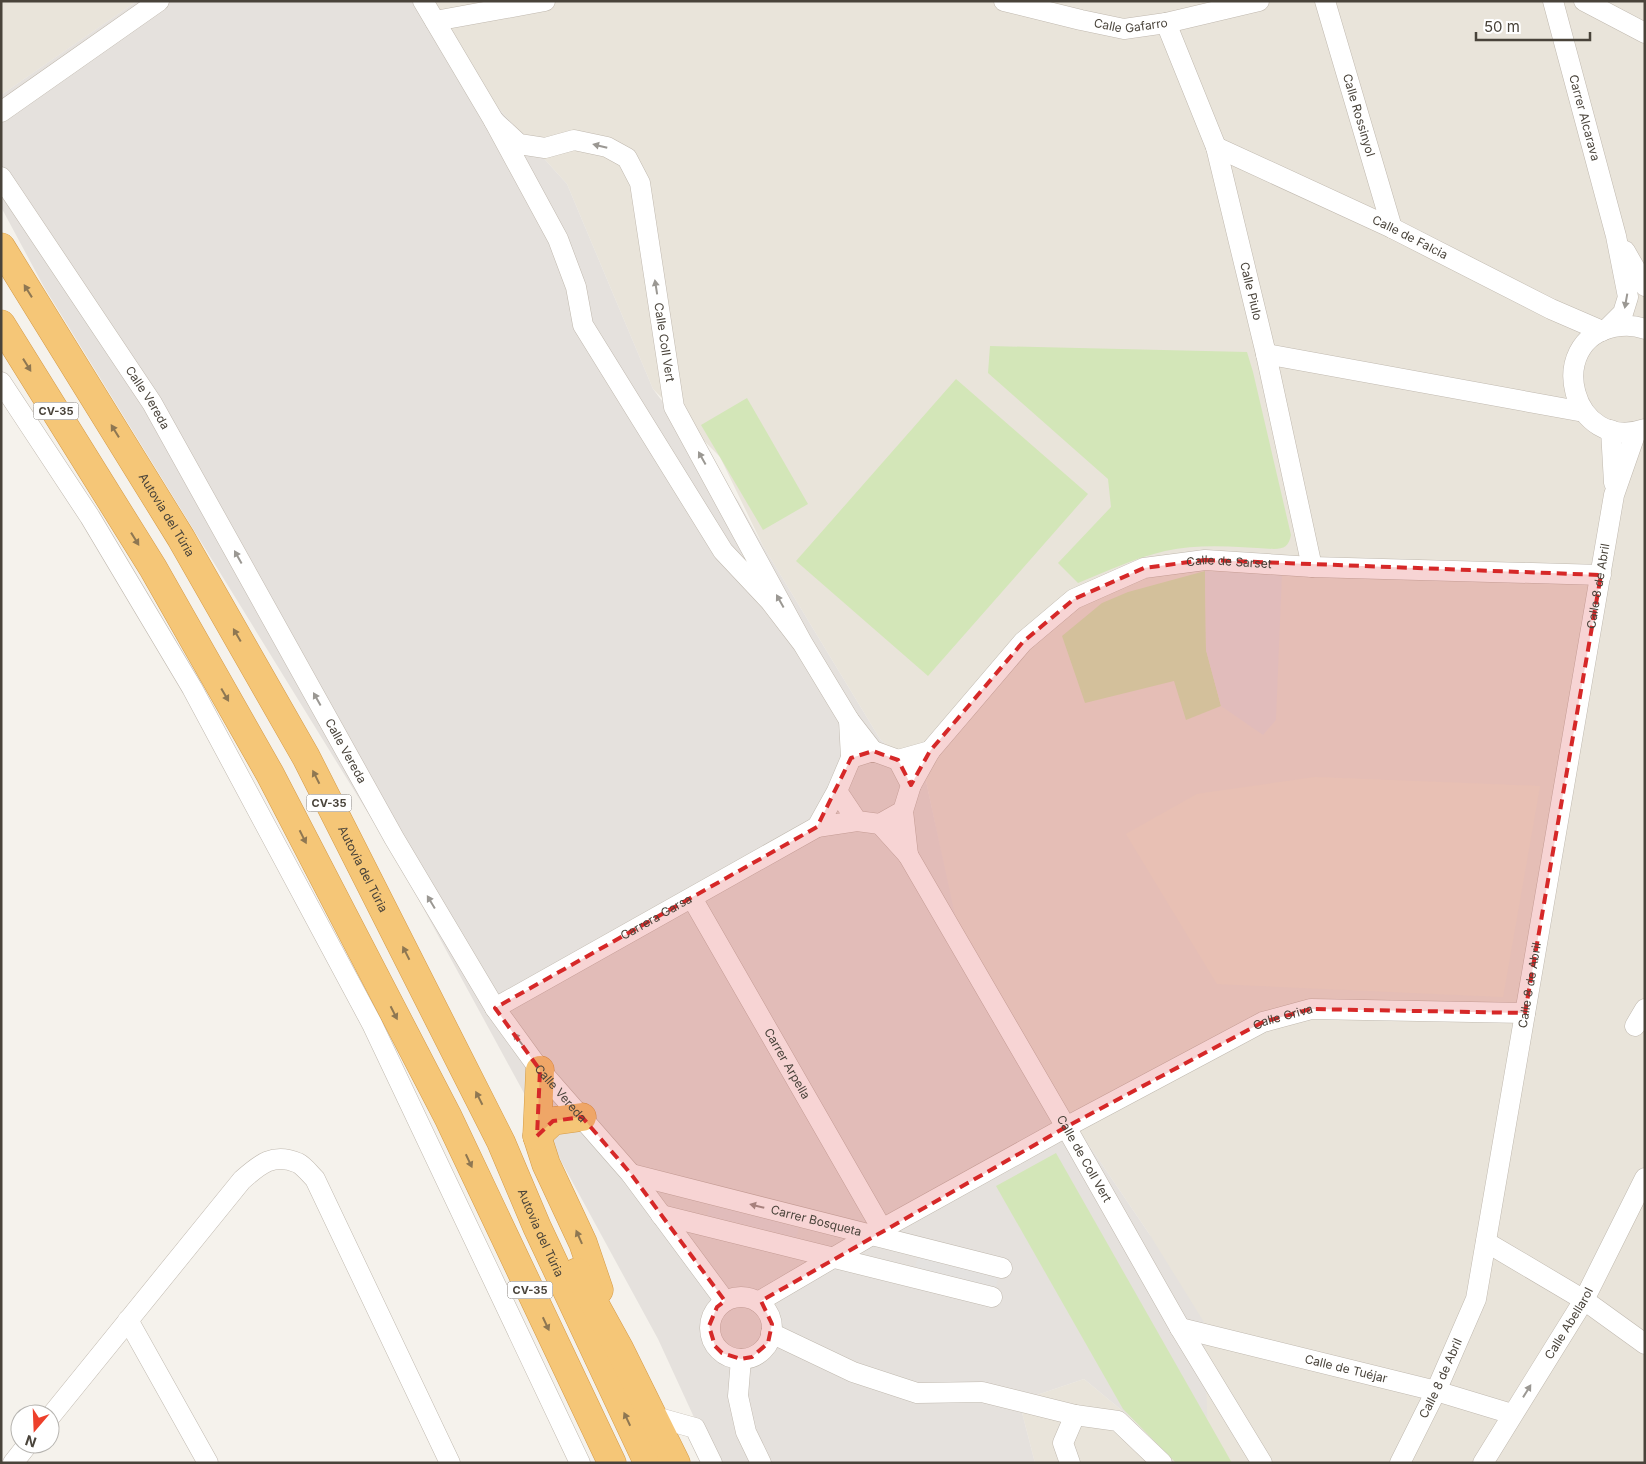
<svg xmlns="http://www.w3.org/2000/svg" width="1646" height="1464" font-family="Inter,sans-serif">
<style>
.residential{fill:#e9e4da}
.industrial{fill:#e5e1dd}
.education{fill:#ede6d7}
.green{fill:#d3e6b8}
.parking{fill:#e4e2e0}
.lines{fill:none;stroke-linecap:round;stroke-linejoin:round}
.minor-casing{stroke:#c0b9af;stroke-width:21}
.highway-casing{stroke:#d59a46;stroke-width:29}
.minor{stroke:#fff;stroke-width:20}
.highway{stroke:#f5c677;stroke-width:28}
.oneway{fill:#9b9893}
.oneway2{fill:#8e7752}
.marked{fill:#d62828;fill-opacity:0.2;stroke:#d62828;stroke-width:4;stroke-dasharray:10 6;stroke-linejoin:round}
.labels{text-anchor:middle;stroke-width:4;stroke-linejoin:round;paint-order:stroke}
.shield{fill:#fff;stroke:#807b75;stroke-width:1}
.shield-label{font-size:11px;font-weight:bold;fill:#49433a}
.street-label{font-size:12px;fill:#49433a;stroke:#fff}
</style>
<rect width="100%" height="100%" fill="#f5f2ec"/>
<!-- residential -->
<g class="residential">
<path d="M 1,1 L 137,1 L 1,95 Z"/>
<path d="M 425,1 L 1645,1 L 1645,1463 L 1035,1463 L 1019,1401 L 1084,1379 L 1184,1462 L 1150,1235 L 1080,1132 L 961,948 L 926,781 L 880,739 L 763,546 L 720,457 L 653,389 L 567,184 L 445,49 Z"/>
</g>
<!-- industrial -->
<path class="industrial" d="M 137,1 L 425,1 L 445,49 L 567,184 L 653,389 L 738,501 L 763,546 L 880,739 L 926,781 L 962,948 L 1080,1132 L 1150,1235 L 1204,1322 L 1208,1438 L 1184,1462 L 1084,1379 L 1019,1401 L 1035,1463 L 715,1463 L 658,1339 L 397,860 L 44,287 L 1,207 L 1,95 Z"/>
<!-- education -->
<path class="education" d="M 1315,777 L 1540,786 L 1503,997 L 1217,984 L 1126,834 L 1197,794 Z"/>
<!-- green -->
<g class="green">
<path d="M 990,346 L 1247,352 L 1253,372 L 1291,535 C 1289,546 1284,549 1274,549 C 1238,547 1201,543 1165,551 C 1135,558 1107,571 1078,583 L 1058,563 L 1111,507 L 1108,479 L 988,373 Z"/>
<path d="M 956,379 L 1088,494 L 928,676 L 796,561 Z"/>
<path d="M 747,398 L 808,504 L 763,530 L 701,425 Z"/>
<path d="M 1205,571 L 1206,650 L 1221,706 L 1186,720 L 1174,681 L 1085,703 L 1062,636 L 1102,603 L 1128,592 Z"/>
<path d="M 1056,1153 L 1232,1463 L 1176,1463 L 1123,1409 L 996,1186 Z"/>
</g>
<!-- parking -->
<g class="parking">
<path d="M 1205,571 L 1282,574 L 1276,720 L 1263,735 L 1221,706 L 1206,650 Z"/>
<path d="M 712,1198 L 801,1221 L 795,1242 L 706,1219 Z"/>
<path d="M 920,1251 L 999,1272 L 995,1293 L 913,1272 Z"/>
</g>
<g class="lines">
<defs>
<g id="minor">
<path d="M 423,1 L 494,121"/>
<path id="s1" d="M 1004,1 L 1081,20 L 1124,29 L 1166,23 L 1259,1"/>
<path id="s2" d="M 1325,1 L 1392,228"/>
<path id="s3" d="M 1553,1 L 1616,236 L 1628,297 L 1623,313 L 1608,328"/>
<path d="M 1584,1 L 1645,33"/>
<path d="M 435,21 L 545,1"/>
<path id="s4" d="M 1166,23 L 1216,147 L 1266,354 L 1312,567"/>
<path d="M 1,112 L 159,1"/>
<path id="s5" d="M 1216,147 L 1392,228 L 1551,309 L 1602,331"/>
<path id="s6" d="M 1,177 L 152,403 L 394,838 L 495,1008 L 540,1070 L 631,1174 L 725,1301"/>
<path d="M 1625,251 L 1645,286"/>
<path d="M 1645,329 C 1635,325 1624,325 1614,327 C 1544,341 1571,454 1645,429"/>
<path d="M 1266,354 L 1584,412"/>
<path d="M 1,382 L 90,517 L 192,688 L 372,1024 L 580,1463"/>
<path d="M 1611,430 L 1614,483"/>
<path id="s7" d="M 803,644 L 770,601 L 723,551 L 583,325 L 576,287 L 558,239 L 494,121 L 519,144 L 545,148 L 574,140 L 607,147 L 627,158 L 640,183 L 674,407 L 803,644 L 849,720"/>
<path id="s8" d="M 930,751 L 1023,642 L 1074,599 L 1144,568 L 1205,560 L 1312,567 L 1601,575"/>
<path d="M 851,758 L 849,720 L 873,751"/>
<path d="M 898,760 L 930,751 L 911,785"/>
<path d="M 837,791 L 817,827 L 857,821 L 880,824 L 903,811 L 911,785 L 898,760 L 873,751 L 851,758 L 837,791 L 857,821"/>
<path d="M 880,824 L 908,855 L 903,811"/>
<path id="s9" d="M 908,855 L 1066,1127 L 1180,1328 L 1262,1463"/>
<path id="s10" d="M 692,898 L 882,1229"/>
<path id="s11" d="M 495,1008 L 817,827"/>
<path d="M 1635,1026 L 1645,1009"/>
<path id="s12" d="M 631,1174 L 1002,1268"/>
<path d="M 661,1215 L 992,1297"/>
<path d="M 1486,1242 L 1584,1300 L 1645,1344"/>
<circle cx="741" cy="1328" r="31"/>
<path id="s13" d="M 758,1302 L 882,1229 L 1066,1127 L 1263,1022 L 1311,1009 L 1525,1013"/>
<path d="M 128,1320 L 208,1463"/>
<path id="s14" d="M 1180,1328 L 1436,1391 L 1512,1414"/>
<path d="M 771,1333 L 853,1372 L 917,1393 L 982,1392 L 1075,1415 L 1118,1421 L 1162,1463"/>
<path d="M 741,1359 L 738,1396 L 746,1432 L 761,1463"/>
<path d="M 652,1416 L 695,1428 L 712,1463"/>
<path d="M 50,1417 L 242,1180 C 259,1165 273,1152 298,1163 C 304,1166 310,1174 315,1179 L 450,1463"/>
<path d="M 13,1463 L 28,1444"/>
<path d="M 1070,1463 L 1063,1443 L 1075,1415"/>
<path id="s15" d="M 1400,1463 L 1436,1391 L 1476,1299 L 1614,495 L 1636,432"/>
<path id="s16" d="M 1483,1463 L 1584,1300 L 1645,1178"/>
</g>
<g id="highway">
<path id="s17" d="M 1,247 L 181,538 L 306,757 L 501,1142 L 537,1227 L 648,1463"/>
<path d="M 1,324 L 153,568 L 270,774 L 448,1117 L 612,1463"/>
<path d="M 540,1070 L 537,1136 L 546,1164 L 583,1243 L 599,1290"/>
<path d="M 537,1136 L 553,1121 L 582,1117"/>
<path d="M 577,1272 L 619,1348 L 676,1463"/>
</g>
</defs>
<!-- minor casing -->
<use href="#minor" class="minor-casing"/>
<!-- highway casing -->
<use href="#highway" class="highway-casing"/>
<!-- minor -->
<use href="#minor" class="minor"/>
<!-- highway -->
<use href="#highway" class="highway"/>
</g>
<!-- one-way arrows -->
<defs><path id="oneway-solid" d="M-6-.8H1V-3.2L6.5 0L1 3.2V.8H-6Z" transform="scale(1.25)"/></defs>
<g class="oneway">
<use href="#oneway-solid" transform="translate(600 146) rotate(-166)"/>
<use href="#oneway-solid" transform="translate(656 287) rotate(-99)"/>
<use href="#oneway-solid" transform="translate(1626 301) rotate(100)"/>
<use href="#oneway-solid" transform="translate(702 458) rotate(-119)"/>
<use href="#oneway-solid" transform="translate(238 557) rotate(-119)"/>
<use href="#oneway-solid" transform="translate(780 601) rotate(-119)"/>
<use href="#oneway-solid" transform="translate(317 699) rotate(-119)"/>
<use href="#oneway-solid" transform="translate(431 902) rotate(-121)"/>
<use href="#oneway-solid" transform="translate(518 1039) rotate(-127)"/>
<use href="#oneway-solid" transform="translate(757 1206) rotate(-166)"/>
<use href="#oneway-solid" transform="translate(1527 1391) rotate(-58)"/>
</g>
<g class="oneway2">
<use href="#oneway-solid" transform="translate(28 291) rotate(-122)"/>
<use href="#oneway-solid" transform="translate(27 365) rotate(58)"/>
<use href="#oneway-solid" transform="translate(115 431) rotate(-122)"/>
<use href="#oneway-solid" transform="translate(135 539) rotate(58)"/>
<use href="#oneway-solid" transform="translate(237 635) rotate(-120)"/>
<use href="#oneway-solid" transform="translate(225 695) rotate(60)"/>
<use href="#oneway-solid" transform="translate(316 777) rotate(-117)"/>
<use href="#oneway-solid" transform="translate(303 837) rotate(63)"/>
<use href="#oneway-solid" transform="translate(406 953) rotate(-117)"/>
<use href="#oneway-solid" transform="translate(394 1013) rotate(63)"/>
<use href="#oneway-solid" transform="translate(479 1098) rotate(-117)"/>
<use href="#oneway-solid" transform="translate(469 1161) rotate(65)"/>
<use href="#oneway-solid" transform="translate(579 1237) rotate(-114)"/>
<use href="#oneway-solid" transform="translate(546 1324) rotate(65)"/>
<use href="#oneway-solid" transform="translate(627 1419) rotate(-115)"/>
</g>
<!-- marked area -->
<path class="marked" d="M 1205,560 L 1601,575 L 1525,1013 L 1311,1009 L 1263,1022 L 1066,1127 L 761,1301 L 772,1324 L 768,1343 L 752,1357 L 741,1359 L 722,1353 L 715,1346 L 709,1326 L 717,1307 L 725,1301 L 631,1174 L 582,1117 L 553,1121 L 537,1136 L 540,1070 L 495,1008 L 817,827 L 851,758 L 873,751 L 898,760 L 911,785 L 930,751 L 1023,642 L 1074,599 L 1144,568 Z"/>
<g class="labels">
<!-- shield labels -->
<g class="shield">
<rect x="33.5" y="402.5" width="45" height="17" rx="4"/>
<rect x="306.5" y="794.5" width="45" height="17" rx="4"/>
<rect x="507.5" y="1281.5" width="45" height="17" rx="4"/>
</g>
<g class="shield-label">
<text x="56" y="415">CV-35</text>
<text x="329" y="807">CV-35</text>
<text x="530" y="1294">CV-35</text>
</g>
<!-- street labels -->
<g class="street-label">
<text dy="4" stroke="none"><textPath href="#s1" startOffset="130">Calle Gafarro</textPath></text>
<text dy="4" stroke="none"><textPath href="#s2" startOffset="119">Calle Rossinyol</textPath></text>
<text dy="4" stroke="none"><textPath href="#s3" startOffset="121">Carrer Alcarava</textPath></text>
<text dy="4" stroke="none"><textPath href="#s5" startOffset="214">Calle de Falcia</textPath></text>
<text dy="4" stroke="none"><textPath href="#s4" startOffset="282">Calle Piulo</textPath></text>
<text dy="4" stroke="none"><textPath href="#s7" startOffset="949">Calle Coll Vert</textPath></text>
<text dy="4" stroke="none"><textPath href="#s6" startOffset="265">Calle Vereda</textPath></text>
<text dy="4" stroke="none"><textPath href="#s17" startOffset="315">Autovia del Túria</textPath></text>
<text dy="4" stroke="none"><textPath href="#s8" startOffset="372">Calle de Sarset</textPath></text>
<text dy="4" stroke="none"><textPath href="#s15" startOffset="904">Calle 8 de Abril</textPath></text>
<text dy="4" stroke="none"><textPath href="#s6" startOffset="670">Calle Vereda</textPath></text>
<text dy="4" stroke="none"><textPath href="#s17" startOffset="720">Autovia del Túria</textPath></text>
<text dy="4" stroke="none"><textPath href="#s11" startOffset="185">Carrera Garsa</textPath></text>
<text dy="4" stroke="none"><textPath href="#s15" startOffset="499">Calle 8 de Abril</textPath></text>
<text dy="4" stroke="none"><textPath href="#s13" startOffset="598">Calle Griva</textPath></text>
<text dy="4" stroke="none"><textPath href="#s10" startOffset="191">Carrer Arpella</textPath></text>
<text dy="4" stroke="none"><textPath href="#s6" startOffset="1075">Calle Vereda</textPath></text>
<text dy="4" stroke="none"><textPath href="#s9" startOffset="351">Calle de Coll Vert</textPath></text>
<text dy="4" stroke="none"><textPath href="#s12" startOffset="191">Carrer Bosqueta</textPath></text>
<text dy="4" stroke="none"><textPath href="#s17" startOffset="1125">Autovia del Túria</textPath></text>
<text dy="4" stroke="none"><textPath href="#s16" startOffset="164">Calle Abellarol</textPath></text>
<text dy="4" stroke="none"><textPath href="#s14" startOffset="171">Calle de Tuéjar</textPath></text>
<text dy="4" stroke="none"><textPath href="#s15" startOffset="94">Calle 8 de Abril</textPath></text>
</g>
</g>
<!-- border -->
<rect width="1646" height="1464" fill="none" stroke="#49433a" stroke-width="5"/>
<!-- north arrow -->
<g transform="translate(35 1429) rotate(199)"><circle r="24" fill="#ffffff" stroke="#b6b4b0"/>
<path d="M0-4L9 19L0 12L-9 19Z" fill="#ed402b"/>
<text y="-8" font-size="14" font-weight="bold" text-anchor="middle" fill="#49433a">N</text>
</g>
<!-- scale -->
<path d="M1476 32v8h114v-8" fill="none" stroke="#49433a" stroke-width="2.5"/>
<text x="1484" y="32" font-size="15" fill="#49433a" stroke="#ffffff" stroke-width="4" paint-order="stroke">50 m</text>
</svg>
